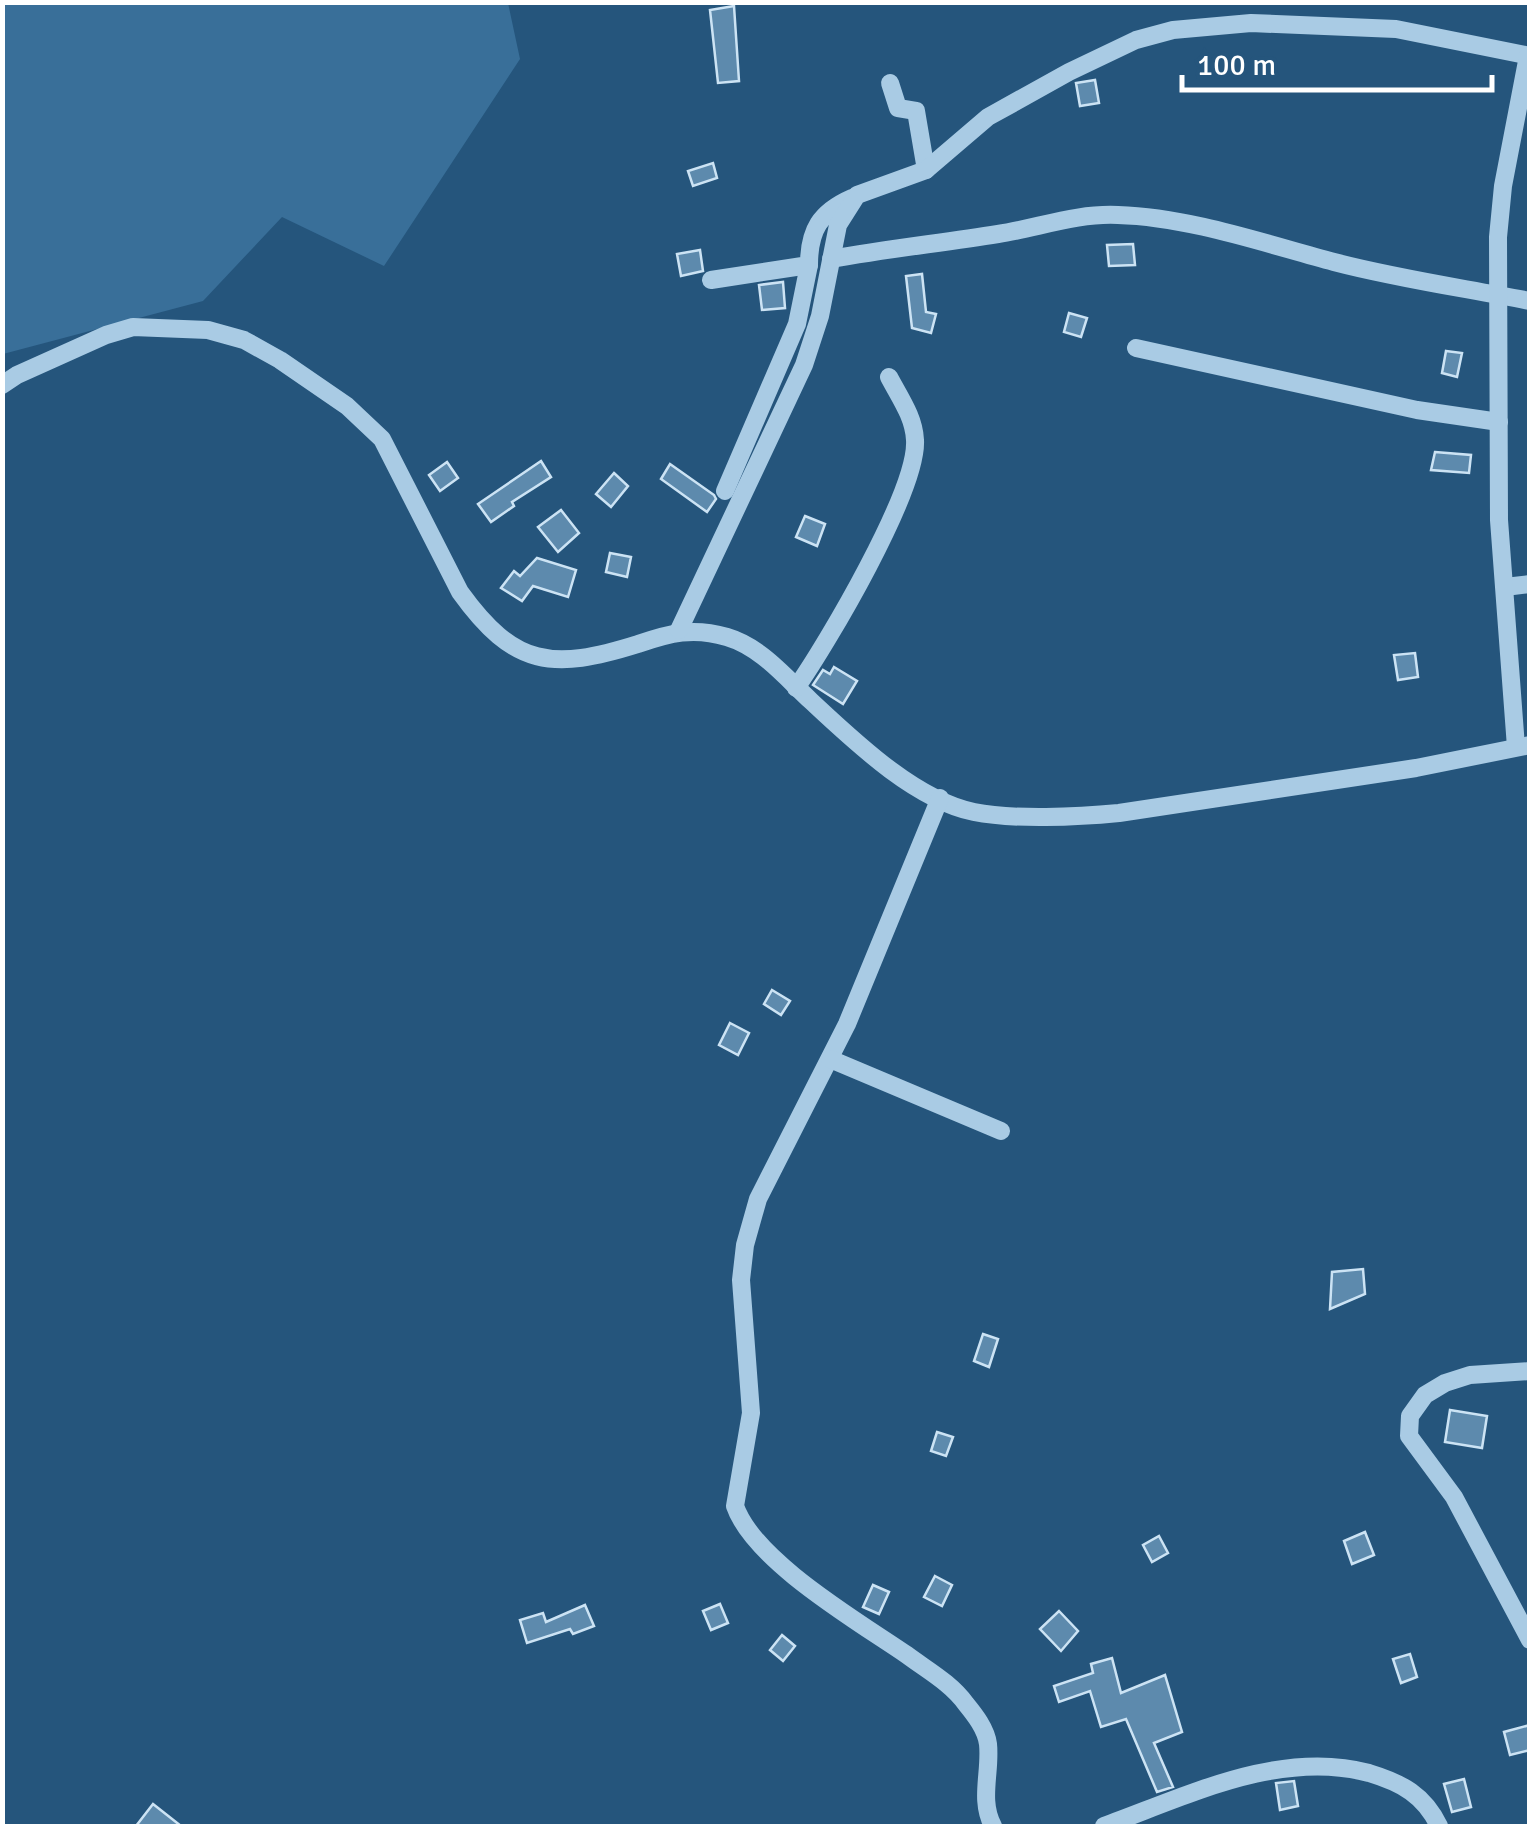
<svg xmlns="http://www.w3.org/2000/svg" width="1532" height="1829" font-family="Signika,sans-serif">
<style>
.green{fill:#396f99}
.building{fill:#5d8aad;stroke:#cce3f4;stroke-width:2.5}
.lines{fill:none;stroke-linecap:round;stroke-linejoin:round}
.minor{stroke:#a9cbe4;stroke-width:18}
</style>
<rect width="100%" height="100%" fill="#25557c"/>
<!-- green -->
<path class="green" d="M 3,3 L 508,3 L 520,59 L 384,266 L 282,217 L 203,301 L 3,354 Z"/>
<!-- building -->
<g class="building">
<path d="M 734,6 L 739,81 L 718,83 L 710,10 Z"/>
<path d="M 1095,80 L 1099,103 L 1080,106 L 1076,83 Z"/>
<path d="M 713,163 L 717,178 L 693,186 L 688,171 Z"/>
<path d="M 1133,244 L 1135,265 L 1109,266 L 1107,245 Z"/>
<path d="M 700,250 L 703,271 L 681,276 L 677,254 Z"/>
<path d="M 922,274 L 926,312 L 936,314 L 931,333 L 912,328 L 906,276 Z"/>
<path d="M 783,282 L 785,308 L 762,310 L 759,285 Z"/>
<path d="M 1069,313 L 1087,318 L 1081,337 L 1064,332 Z"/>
<path d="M 1446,351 L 1462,353 L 1457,377 L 1442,373 Z"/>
<path d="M 1435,452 L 1471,455 L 1469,473 L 1431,470 Z"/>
<path d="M 541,461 L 551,477 L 512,502 L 514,506 L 491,522 L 478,504 Z"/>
<path d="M 447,462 L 458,478 L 440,491 L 429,475 Z"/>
<path d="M 670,464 L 714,495 L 716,499 L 707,512 L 661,479 Z"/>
<path d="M 614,473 L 628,486 L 611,507 L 596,494 Z"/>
<path d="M 561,510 L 579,533 L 558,552 L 538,527 Z"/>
<path d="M 805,516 L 825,524 L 817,546 L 796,537 Z"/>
<path d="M 610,553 L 631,557 L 627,577 L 606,572 Z"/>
<path d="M 537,558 L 576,570 L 568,597 L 533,586 L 522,601 L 501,588 L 514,571 L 520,576 Z"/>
<path d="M 1415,653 L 1418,677 L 1398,680 L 1394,655 Z"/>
<path d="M 834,667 L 857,681 L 843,704 L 813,685 L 823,670 L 830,674 Z"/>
<path d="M 772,990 L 790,1001 L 781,1015 L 764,1004 Z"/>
<path d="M 730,1023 L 749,1033 L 738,1055 L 719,1045 Z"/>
<path d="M 1363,1269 L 1365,1294 L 1330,1309 L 1332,1272 Z"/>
<path d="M 983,1334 L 998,1339 L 989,1367 L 974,1361 Z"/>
<path d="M 1450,1410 L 1487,1416 L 1482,1448 L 1445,1442 Z"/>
<path d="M 937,1432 L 953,1437 L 946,1456 L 931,1451 Z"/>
<path d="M 1365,1532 L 1374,1555 L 1352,1564 L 1344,1541 Z"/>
<path d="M 1159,1536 L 1168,1553 L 1152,1562 L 1143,1545 Z"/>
<path d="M 935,1576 L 952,1585 L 942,1606 L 924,1597 Z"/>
<path d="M 873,1585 L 889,1592 L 879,1614 L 863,1607 Z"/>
<path d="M 720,1604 L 728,1623 L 711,1630 L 703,1611 Z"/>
<path d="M 585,1605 L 594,1626 L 573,1634 L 570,1629 L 527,1643 L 520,1620 L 543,1613 L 546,1622 Z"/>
<path d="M 1059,1611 L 1078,1631 L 1061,1651 L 1040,1629 Z"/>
<path d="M 782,1635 L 795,1646 L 783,1661 L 770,1650 Z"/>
<path d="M 1410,1654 L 1417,1677 L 1401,1683 L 1393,1659 Z"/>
<path d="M 1112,1658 L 1121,1693 L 1165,1675 L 1182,1732 L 1154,1743 L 1173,1787 L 1157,1792 L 1126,1719 L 1101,1727 L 1090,1691 L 1059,1702 L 1054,1686 L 1093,1673 L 1091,1664 Z"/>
<path d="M 1530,1725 L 1530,1750 L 1510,1755 L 1504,1732 Z"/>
<path d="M 1464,1779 L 1471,1807 L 1452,1812 L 1444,1784 Z"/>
<path d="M 1294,1781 L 1298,1806 L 1280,1810 L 1276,1783 Z"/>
<path d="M 153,1804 L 181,1826 L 136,1826 Z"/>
</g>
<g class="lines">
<!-- minor -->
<g class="minor">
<path d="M 890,83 L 898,108 L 916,111 L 926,170"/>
<path d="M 831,259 C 886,249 942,243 998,234 C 1038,228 1076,213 1118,215 C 1189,217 1266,244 1334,262 C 1399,279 1464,288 1530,301"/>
<path d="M 711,280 L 809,265 C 809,230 820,212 852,198"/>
<path d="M 1136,348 L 1417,410 L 1499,422"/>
<path d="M 2,385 L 17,375 L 106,335 L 133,327 L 208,330 L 244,340 L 280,360 L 347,406 L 382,439 L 460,592 C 514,667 552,671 638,644 C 670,633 693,627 727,637 C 761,647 785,677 811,701 C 854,741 915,800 974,812 C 1013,820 1078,817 1119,813 L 1416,768 L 1530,745"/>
<path d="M 725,491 L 797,324 L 809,265"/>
<path d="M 1505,587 L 1530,584"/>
<path d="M 679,630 L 804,365 L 820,316 L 838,225 L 857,195 L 926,170 L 988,117 L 1069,72 L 1136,40 L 1173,30 L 1251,23 L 1396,29 L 1530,56"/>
<path d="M 796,688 C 827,644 918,490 915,440 C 914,417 900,398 889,377"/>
<path d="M 1516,747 L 1499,520 L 1498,237 L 1503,186 L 1528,56"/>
<path d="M 940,798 L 847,1024 L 758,1199 L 745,1245 L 741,1280 L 751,1413 L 735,1506 C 754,1561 859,1622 907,1655 C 927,1670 951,1683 966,1704 C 975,1715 986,1729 988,1744 C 991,1772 979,1800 993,1826"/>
<path d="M 830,1059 L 1001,1131"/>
<path d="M 1530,1371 L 1470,1375 L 1445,1383 L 1425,1395 L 1410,1416 L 1409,1436 L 1454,1497 L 1530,1640"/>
<path d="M 1104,1826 C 1187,1796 1280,1749 1369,1773 C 1402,1783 1424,1795 1439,1826"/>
</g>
</g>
<!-- border -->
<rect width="1532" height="1829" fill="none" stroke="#ffffff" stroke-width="10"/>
<!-- scale -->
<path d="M1182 75v15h310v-15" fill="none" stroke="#ffffff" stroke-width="5"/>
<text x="1197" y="75" font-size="30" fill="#ffffff" stroke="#25557c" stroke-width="8" paint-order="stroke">100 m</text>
</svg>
